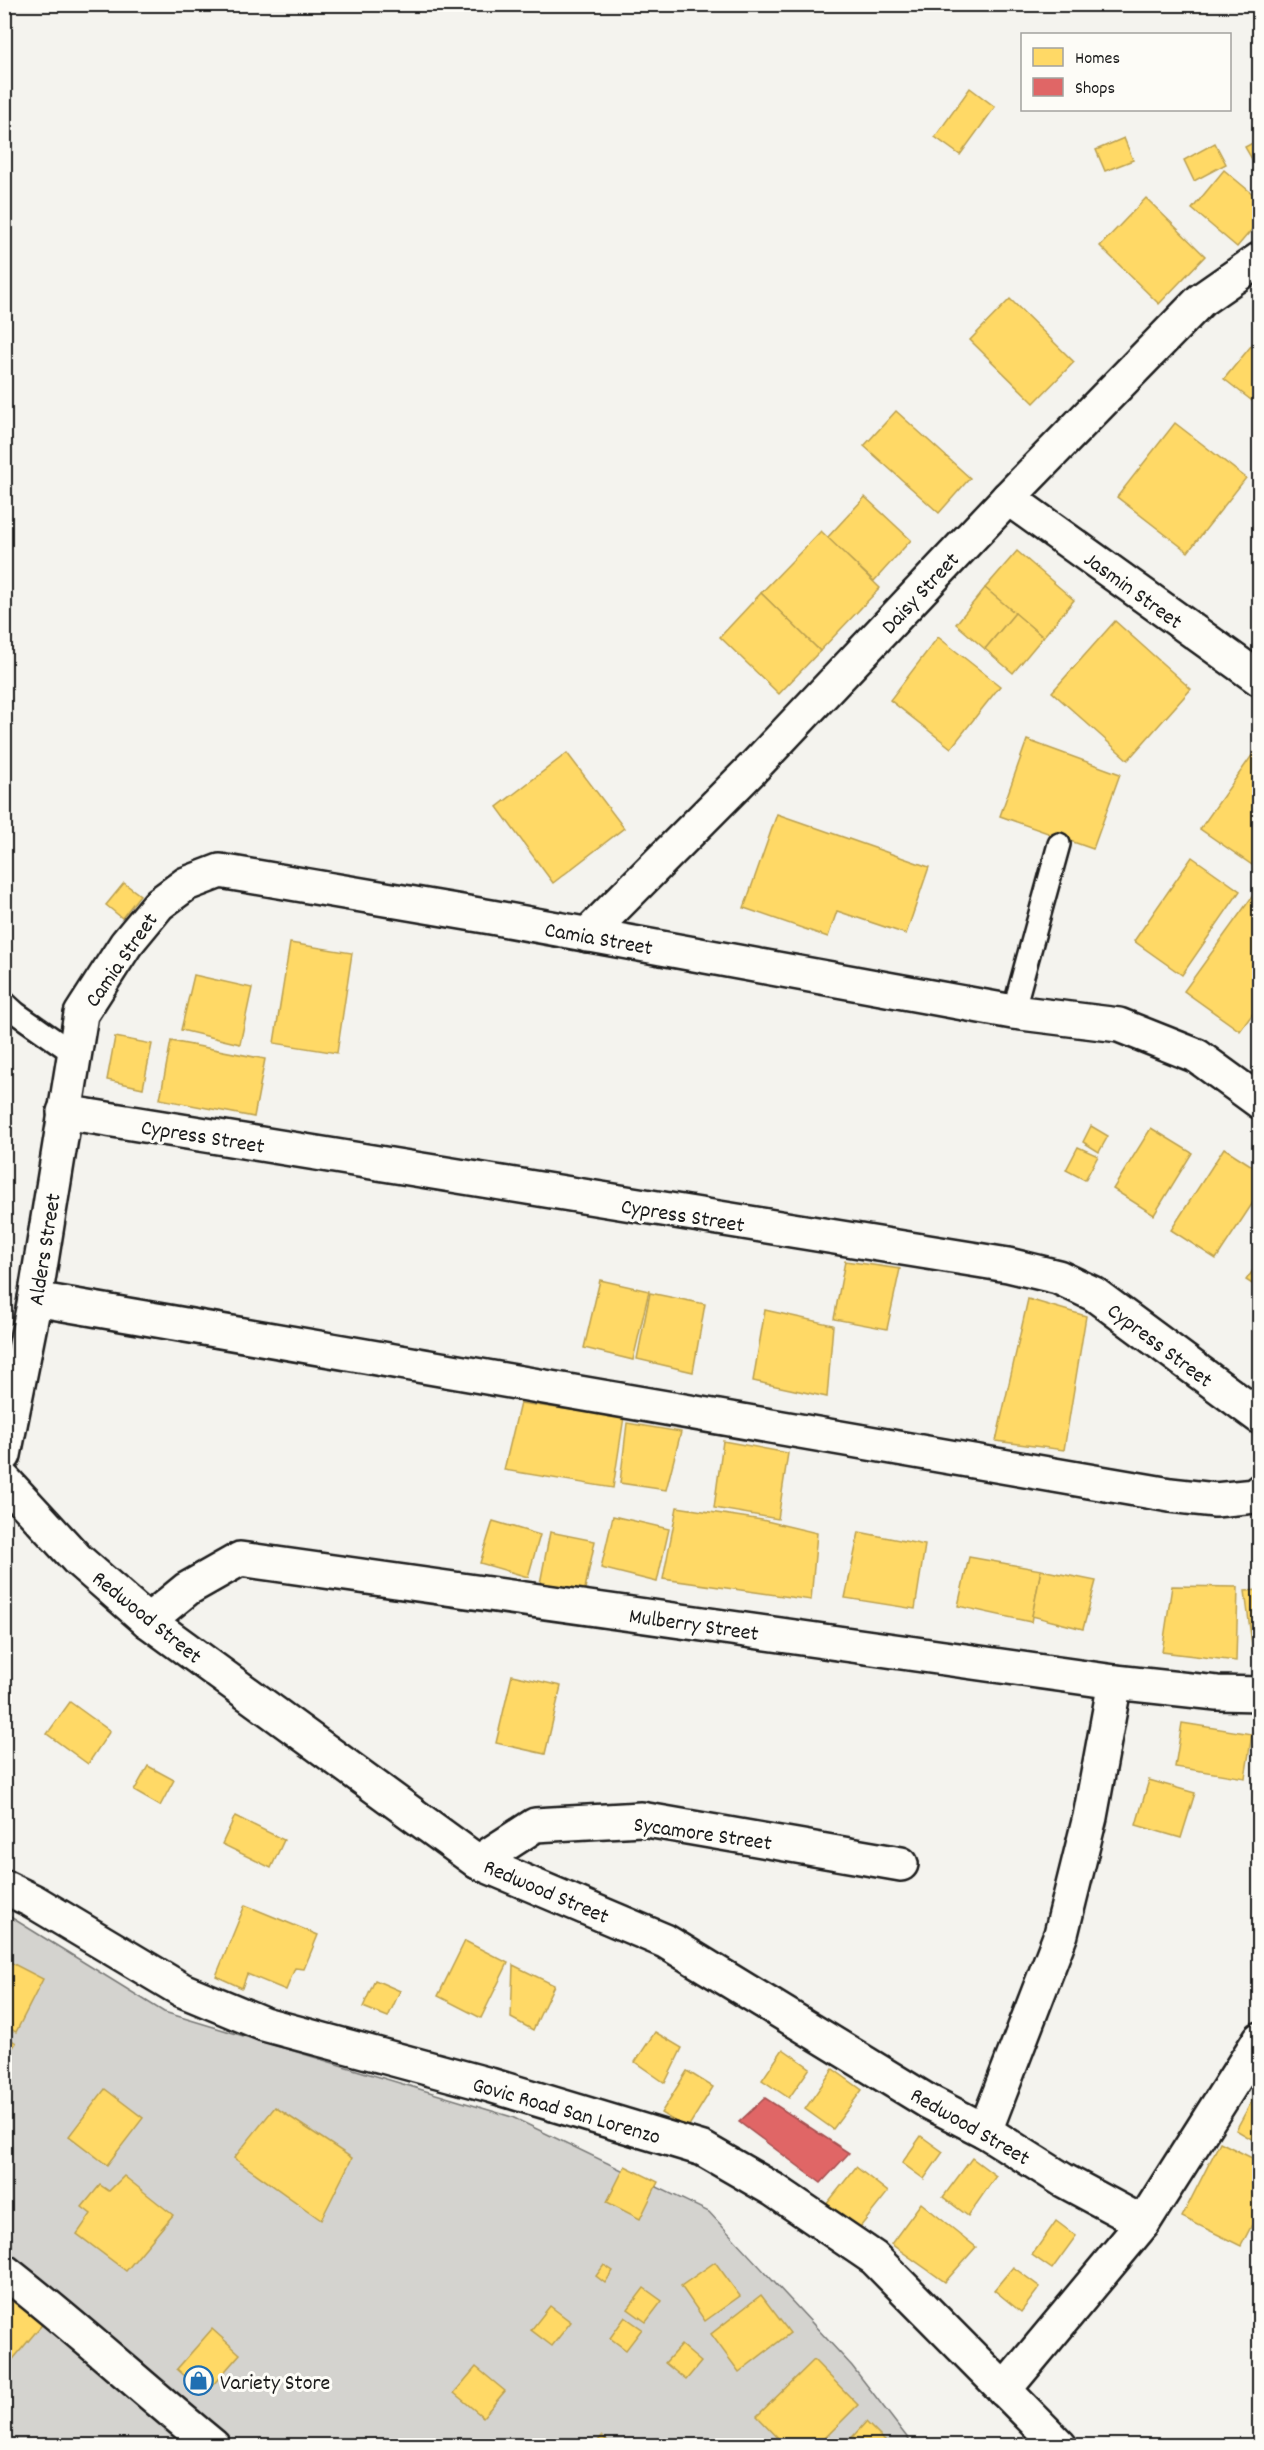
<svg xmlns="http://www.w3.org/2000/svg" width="1264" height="2450" font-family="Dekko,sans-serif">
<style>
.green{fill:#d4d3cf;stroke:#787876;stroke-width:1.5}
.homes{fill:#ffd966;stroke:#bba050;stroke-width:1.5}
.shops{fill:#e06666;stroke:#a55050;stroke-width:1.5}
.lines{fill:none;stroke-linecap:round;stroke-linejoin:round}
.service-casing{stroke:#1c1c1c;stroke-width:26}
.minor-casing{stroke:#1c1c1c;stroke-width:38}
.secondary-casing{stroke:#1c1c1c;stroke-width:38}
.service{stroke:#fdfcf7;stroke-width:21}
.minor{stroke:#fdfcf7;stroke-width:33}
.secondary{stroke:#fdfcf7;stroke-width:33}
.labels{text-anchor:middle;stroke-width:6;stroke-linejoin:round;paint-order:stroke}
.street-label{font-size:22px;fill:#1c1c1c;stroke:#fdfcf7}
.poi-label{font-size:22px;fill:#1c1c1c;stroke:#fdfcf7;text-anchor:start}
</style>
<rect width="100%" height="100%" fill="#f4f3ee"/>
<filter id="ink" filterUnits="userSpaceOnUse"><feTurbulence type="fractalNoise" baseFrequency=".0167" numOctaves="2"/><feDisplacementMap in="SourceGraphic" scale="12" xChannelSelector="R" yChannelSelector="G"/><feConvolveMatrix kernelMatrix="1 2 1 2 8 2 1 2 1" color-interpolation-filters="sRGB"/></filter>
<g filter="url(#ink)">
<!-- green -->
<path class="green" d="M 4,1913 L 164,2012 L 512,2117 L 709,2212 L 852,2366 L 913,2445 L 5,2445 Z"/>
<!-- homes -->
<g class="homes">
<path d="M 970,88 L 995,107 L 960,155 L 935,137 Z"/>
<path d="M 1124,138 L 1133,160 L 1105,171 L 1096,150 Z"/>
<path d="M 1260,139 L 1260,173 L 1245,147 Z"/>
<path d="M 1215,143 L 1226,164 L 1194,181 L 1184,160 Z"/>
<path d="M 1224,170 L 1260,200 L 1260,220 L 1237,247 L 1192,209 Z"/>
<path d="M 1146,198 L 1205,256 L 1159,304 L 1100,246 Z"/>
<path d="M 1010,299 L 1074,362 L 1034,403 L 970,340 Z"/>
<path d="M 1260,335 L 1260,407 L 1224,379 Z"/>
<path d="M 896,411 L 970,478 L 939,513 L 864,446 Z"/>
<path d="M 1175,423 L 1246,478 L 1188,552 L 1117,497 Z"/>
<path d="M 865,497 L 911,540 L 874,581 L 827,538 Z"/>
<path d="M 821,531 L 880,588 L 820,651 L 761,593 Z"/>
<path d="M 1017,551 L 1074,600 L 1043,637 L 985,588 Z"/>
<path d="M 985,588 L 1015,613 L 985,649 L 956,624 Z"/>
<path d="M 761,593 L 820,651 L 779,694 L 720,637 Z"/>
<path d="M 1015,613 L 1043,637 L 1013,673 L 985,649 Z"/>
<path d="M 1115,621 L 1191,689 L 1128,760 L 1052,692 Z"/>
<path d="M 938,637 L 1000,686 L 951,748 L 890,700 Z"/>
<path d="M 1027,740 L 1120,774 L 1093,849 L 1000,816 Z"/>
<path d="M 1260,744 L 1260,860 L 1255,867 L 1200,829 Z"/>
<path d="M 567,753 L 624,828 L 553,883 L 497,807 Z"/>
<path d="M 777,814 L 929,867 L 906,934 L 837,911 L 828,937 L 744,908 Z"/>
<path d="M 1192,857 L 1240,891 L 1182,975 L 1134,941 Z"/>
<path d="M 124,883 L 140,895 L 122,918 L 106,905 Z"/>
<path d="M 1254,894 L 1260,898 L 1260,1004 L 1240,1031 L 1184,991 Z"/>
<path d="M 290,943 L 352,953 L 337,1053 L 274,1043 Z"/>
<path d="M 194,975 L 252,988 L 240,1044 L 181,1030 Z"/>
<path d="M 115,1037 L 152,1044 L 143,1088 L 107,1080 Z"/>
<path d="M 171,1041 L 265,1059 L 254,1117 L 160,1099 Z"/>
<path d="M 1091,1126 L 1108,1136 L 1099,1152 L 1083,1142 Z"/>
<path d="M 1151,1128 L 1192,1153 L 1154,1215 L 1113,1189 Z"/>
<path d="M 1078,1147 L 1098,1156 L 1085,1180 L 1066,1170 Z"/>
<path d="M 1224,1148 L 1260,1171 L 1260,1192 L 1216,1259 L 1171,1230 Z"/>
<path d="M 845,1261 L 900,1269 L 887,1329 L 834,1319 Z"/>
<path d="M 1260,1261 L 1260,1289 L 1246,1280 Z"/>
<path d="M 600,1280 L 649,1291 L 633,1360 L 584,1348 Z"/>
<path d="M 650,1293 L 705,1304 L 693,1372 L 637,1359 Z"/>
<path d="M 1028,1299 L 1086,1316 L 1064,1450 L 996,1441 Z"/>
<path d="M 765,1310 L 833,1325 L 827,1397 L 753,1381 Z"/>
<path d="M 520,1403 L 624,1417 L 613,1488 L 504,1470 Z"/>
<path d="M 627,1423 L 681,1432 L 666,1490 L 620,1483 Z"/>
<path d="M 723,1441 L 788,1453 L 778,1519 L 714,1508 Z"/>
<path d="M 677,1507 L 762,1520 L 817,1533 L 811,1600 L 663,1579 Z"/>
<path d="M 613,1516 L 669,1529 L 657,1582 L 601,1568 Z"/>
<path d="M 493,1521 L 540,1535 L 528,1577 L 480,1563 Z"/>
<path d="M 550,1532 L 595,1541 L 582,1603 L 538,1594 Z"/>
<path d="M 859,1532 L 925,1545 L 915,1609 L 845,1598 Z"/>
<path d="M 969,1557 L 1041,1570 L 1031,1622 L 958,1606 Z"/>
<path d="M 1041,1570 L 1096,1581 L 1083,1629 L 1032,1616 Z"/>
<path d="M 1172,1586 L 1238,1587 L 1236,1661 L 1162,1652 Z"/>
<path d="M 1260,1590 L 1260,1651 L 1253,1652 L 1245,1591 Z"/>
<path d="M 512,1675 L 561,1686 L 545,1754 L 496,1743 Z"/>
<path d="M 70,1702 L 110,1731 L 88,1764 L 47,1734 Z"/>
<path d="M 1182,1723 L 1252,1734 L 1245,1778 L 1175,1767 Z"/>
<path d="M 148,1766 L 174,1780 L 160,1806 L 134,1791 Z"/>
<path d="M 1149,1780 L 1195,1793 L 1181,1838 L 1136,1825 Z"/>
<path d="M 235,1816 L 284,1840 L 271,1868 L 222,1844 Z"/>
<path d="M 245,1905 L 318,1935 L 304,1969 L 295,1968 L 286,1990 L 247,1974 L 242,1988 L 216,1976 Z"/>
<path d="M 465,1941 L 508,1963 L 481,2018 L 438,1996 Z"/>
<path d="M 4,1959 L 43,1979 L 16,2032 L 4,2026 Z"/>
<path d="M 513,1965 L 554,1985 L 533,2030 L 511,2018 Z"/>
<path d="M 375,1980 L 400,1991 L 388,2017 L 363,2007 Z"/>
<path d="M 655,2032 L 682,2048 L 665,2083 L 635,2062 Z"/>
<path d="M 4,2035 L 16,2043 L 4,2060 Z"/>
<path d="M 783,2049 L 810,2068 L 789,2098 L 762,2080 Z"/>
<path d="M 833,2069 L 862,2090 L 833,2129 L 805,2109 Z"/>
<path d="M 687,2071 L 713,2087 L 687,2129 L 661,2113 Z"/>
<path d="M 1260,2086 L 1260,2144 L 1236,2130 Z"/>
<path d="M 105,2089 L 143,2118 L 107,2165 L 69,2136 Z"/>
<path d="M 275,2107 L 352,2158 L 321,2220 L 234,2158 Z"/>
<path d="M 921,2136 L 943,2152 L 924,2179 L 902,2163 Z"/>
<path d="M 1220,2142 L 1260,2162 L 1260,2209 L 1241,2246 L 1182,2217 Z"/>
<path d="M 972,2158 L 996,2176 L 968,2216 L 943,2197 Z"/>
<path d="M 625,2166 L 658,2182 L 640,2219 L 607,2202 Z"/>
<path d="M 856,2167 L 888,2192 L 857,2231 L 825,2206 Z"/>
<path d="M 124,2176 L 173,2215 L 126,2271 L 77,2234 L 91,2214 L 82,2207 L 100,2185 L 109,2191 Z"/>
<path d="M 921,2203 L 976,2247 L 945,2282 L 891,2244 Z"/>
<path d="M 1056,2221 L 1076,2236 L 1052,2269 L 1032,2255 Z"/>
<path d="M 715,2262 L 740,2296 L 705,2321 L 681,2286 Z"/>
<path d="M 604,2265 L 613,2271 L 605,2283 L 596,2276 Z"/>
<path d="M 1013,2267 L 1040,2287 L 1021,2312 L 994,2290 Z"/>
<path d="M 4,2287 L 45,2321 L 4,2370 Z"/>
<path d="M 644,2288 L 662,2301 L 646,2322 L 628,2309 Z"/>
<path d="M 761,2295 L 790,2333 L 739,2372 L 711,2334 Z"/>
<path d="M 550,2306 L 571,2322 L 552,2346 L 531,2330 Z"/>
<path d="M 625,2317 L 642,2329 L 626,2350 L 610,2338 Z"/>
<path d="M 212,2329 L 240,2354 L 205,2394 L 177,2369 Z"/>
<path d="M 681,2345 L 701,2362 L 686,2380 L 665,2363 Z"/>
<path d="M 814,2360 L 858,2405 L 817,2446 L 786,2446 L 757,2416 Z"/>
<path d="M 476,2367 L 505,2391 L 483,2417 L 454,2393 Z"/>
<path d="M 866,2422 L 890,2446 L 844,2446 Z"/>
<path d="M 602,2436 L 613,2446 L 594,2446 Z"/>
</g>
<!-- shops -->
<path class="shops" d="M 765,2098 L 849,2153 L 821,2183 L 739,2122 Z"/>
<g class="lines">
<defs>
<g id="service">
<path d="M 4,1002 L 16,1013 L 73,1053"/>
<path d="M 1013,1012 L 1059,844"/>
</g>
<g id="minor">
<path d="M 1008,498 L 1260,679"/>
<path d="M 587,935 L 752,769 L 1008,498 L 1201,300 L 1260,259"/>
<path d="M 64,1112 L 1008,1265 L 1058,1277 L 1094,1294 L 1260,1417"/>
<path d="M 35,1299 L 1170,1495 L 1215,1500 L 1255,1496 L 1260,1491"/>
<path d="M 4,1455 L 35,1299 L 81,1014 L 126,944 L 159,904 L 186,884 L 220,871 L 491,917 L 1013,1012 L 1119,1025 L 1197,1056 L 1260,1102"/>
<path d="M 4,1480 L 77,1559 L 148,1621 L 478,1862 L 665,1941 L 927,2101 L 985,2131 L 1063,2180 L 1143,2223"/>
<path d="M 148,1621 L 187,1589 L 240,1559 L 1115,1682 L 1217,1693 L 1260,1694"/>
<path d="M 478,1862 L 535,1825 L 641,1819 L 901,1864"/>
<path d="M 985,2131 L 1061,1934 L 1090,1817 L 1115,1682"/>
<path d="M 4,2271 C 76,2327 142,2388 213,2446"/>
<path d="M 1004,2390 L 1143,2223 L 1260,2039"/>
</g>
<path id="secondary" d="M 4,1887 L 33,1901 L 182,1990 L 264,2024 L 490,2085 L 703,2149 L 774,2190 L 874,2258 L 1060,2446"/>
</defs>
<!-- service casing -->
<use href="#service" class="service-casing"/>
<!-- minor casing -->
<use href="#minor" class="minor-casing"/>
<!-- secondary casing -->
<use href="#secondary" class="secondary-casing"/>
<!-- service -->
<use href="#service" class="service"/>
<!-- minor -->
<use href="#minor" class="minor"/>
<!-- secondary -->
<use href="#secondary" class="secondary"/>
</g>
</g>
<!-- icons -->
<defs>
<symbol id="shop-ring" viewBox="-11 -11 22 22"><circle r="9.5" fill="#fdfcf7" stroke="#1f6fb2" stroke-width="1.5"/><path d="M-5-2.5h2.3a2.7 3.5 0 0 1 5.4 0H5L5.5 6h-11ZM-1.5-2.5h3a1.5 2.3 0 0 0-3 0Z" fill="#1f6fb2"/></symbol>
</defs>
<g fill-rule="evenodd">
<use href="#shop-ring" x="182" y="2364" width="33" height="33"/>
</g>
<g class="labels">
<!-- street labels -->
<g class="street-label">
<text transform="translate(1134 589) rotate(36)" y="8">Jasmin Street</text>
<text transform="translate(919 592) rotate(-47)" y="8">Daisy Street</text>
<text transform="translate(599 937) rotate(10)" y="8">Camia Street</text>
<text transform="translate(120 959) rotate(-55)" y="8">Camia Street</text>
<text transform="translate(203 1135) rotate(9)" y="8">Cypress Street</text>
<text transform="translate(683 1214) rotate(9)" y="8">Cypress Street</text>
<text transform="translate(43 1249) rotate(-81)" y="8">Alders Street</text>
<text transform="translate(1161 1344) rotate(37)" y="8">Cypress Street</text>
<text transform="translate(148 1616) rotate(39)" y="8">Redwood Street</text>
<text transform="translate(694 1623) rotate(8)" y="8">Mulberry Street</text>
<text transform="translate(703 1832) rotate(8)" y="8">Sycamore Street</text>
<text transform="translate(547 1890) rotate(23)" y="8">Redwood Street</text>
<text transform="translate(567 2109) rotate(16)" y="8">Govic Road San Lorenzo</text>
<text transform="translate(971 2125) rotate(30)" y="8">Redwood Street</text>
</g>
<!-- poi labels -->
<g class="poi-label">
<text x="220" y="2389">Variety Store</text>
</g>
</g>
<!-- margin -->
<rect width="1264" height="2450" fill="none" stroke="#fdfcf7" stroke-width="24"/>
<rect x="12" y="12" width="1240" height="2426" fill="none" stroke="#1c1c1c" stroke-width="2" filter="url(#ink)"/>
<!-- legend -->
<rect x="1021" y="33" width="210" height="78" fill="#fdfcf7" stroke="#a3a29f" stroke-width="1.5"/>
<rect x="1033" y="48" width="30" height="18" fill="#ffd966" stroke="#a3a29f" stroke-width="1.5"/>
<text x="1075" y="63" font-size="18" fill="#1c1c1c">Homes</text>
<rect x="1033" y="78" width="30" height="18" fill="#e06666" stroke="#a3a29f" stroke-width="1.5"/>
<text x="1075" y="93" font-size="18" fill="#1c1c1c">Shops</text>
</svg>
